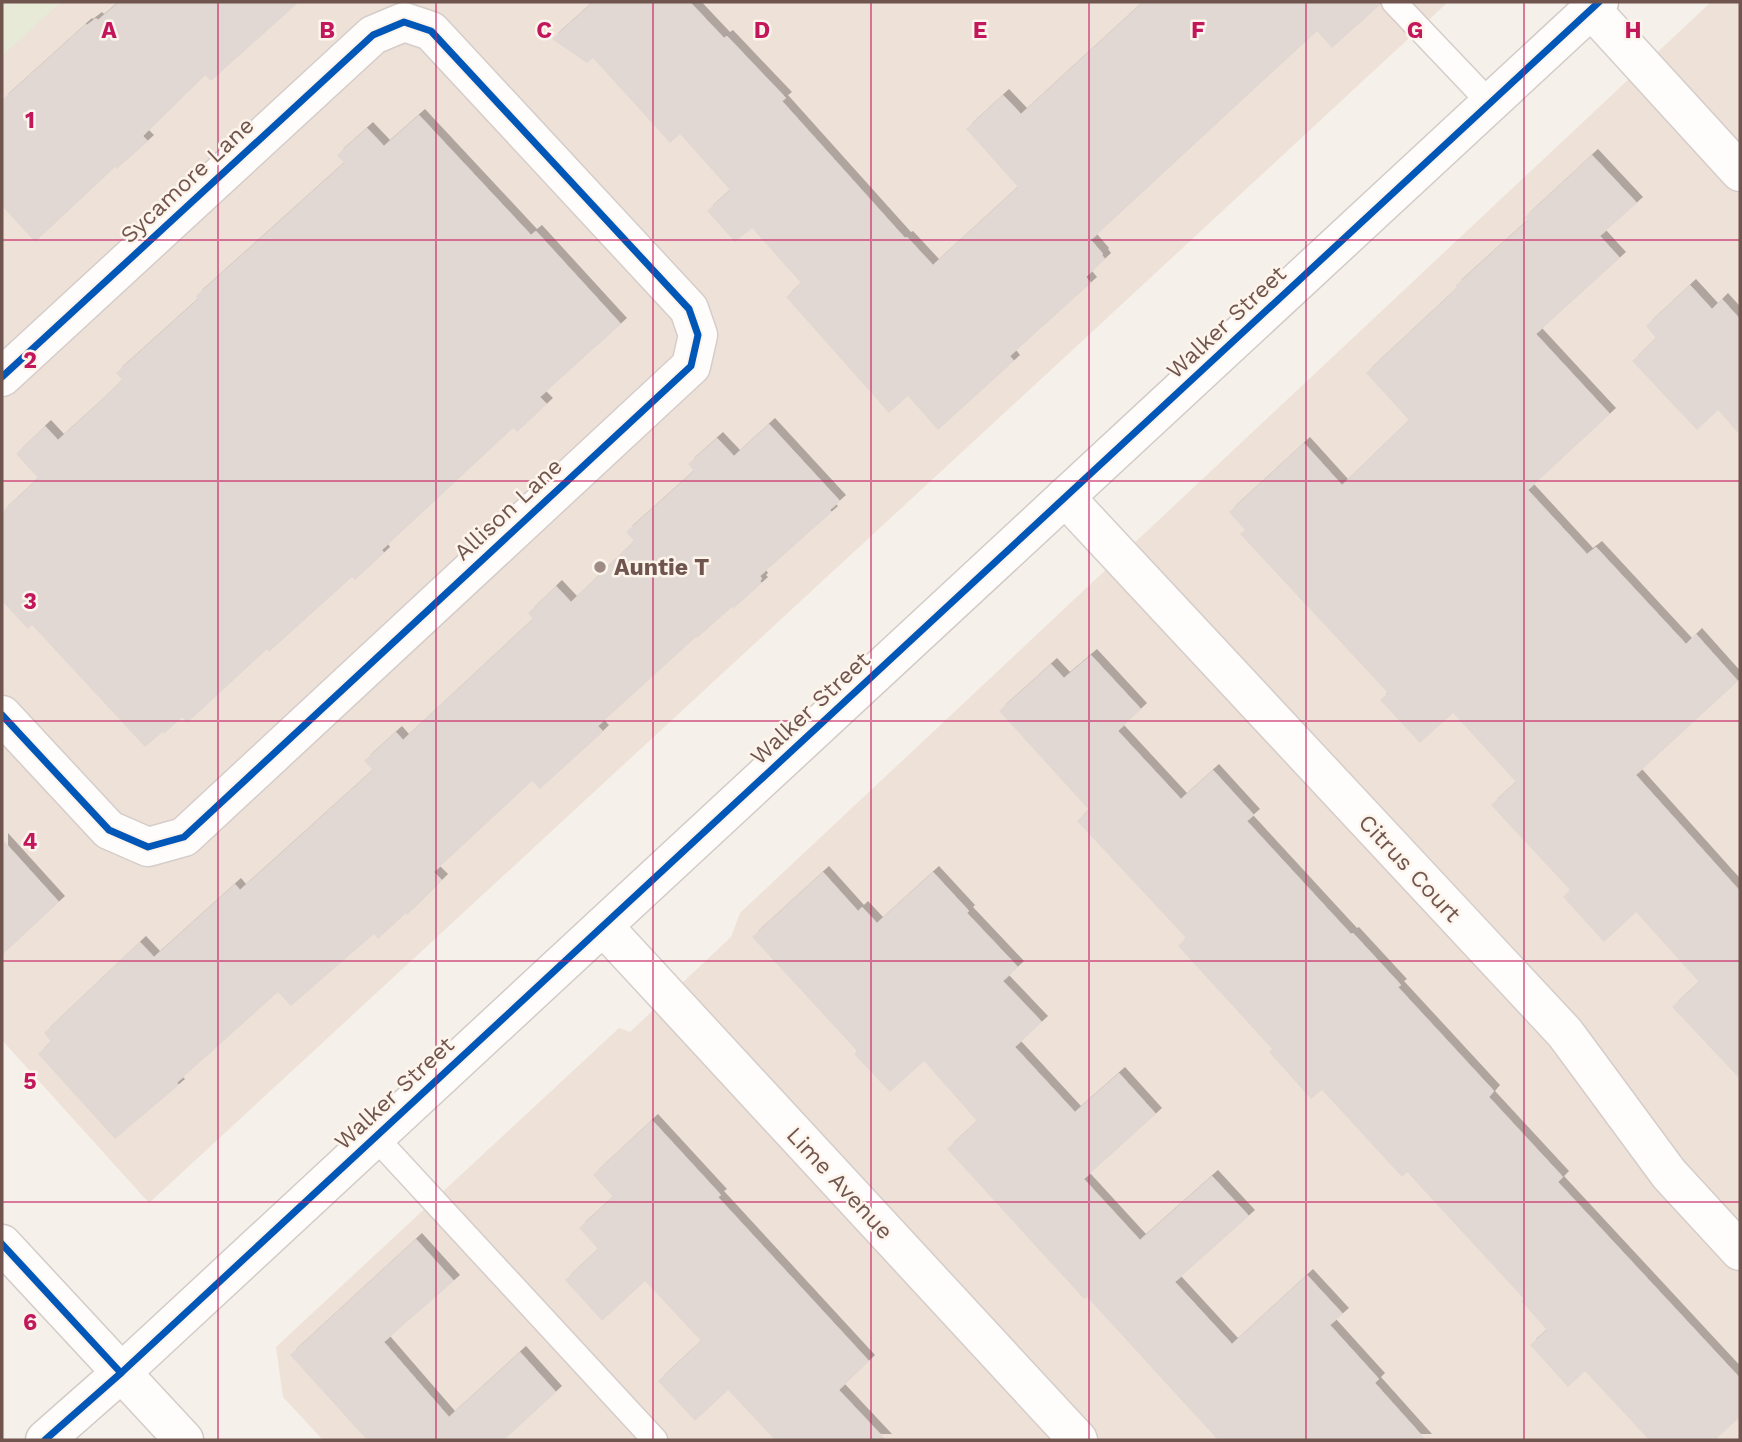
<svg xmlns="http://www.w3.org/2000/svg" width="1742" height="1442" font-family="'Work Sans',sans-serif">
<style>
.residential{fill:#eee1d8}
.green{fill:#e6ead6}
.building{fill:#e2d8d3;filter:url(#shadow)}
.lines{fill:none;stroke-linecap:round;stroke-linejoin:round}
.service-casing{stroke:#d5cdc9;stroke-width:27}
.minor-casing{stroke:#d5cdc9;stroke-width:41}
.secondary-casing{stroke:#d4cbc7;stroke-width:41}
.service{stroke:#fefdfc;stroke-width:24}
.minor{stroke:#fefdfc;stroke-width:38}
.secondary{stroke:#fefdfc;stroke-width:38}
.cycleway-casing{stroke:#fdf4ec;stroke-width:11}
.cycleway{stroke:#0057b8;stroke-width:7}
.grid{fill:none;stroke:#c2185b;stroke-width:2;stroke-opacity:0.55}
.poi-dot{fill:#9f8b85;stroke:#fdf4ec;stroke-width:2.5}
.labels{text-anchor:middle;stroke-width:5;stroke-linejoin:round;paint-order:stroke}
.street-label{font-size:23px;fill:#70554e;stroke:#fdf4ec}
.poi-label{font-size:23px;font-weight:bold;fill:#70554e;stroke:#fdf4ec;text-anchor:start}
.grid-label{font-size:23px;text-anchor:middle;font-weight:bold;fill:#c2185b;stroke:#fdf4ec;stroke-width:5;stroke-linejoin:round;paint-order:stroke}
</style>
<defs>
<filter id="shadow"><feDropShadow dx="6" dy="-6" stdDeviation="0" flood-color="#0004"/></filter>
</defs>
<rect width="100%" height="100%" fill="#f6f0ea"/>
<!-- residential -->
<g class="residential">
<path d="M 59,2 L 1448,2 L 1066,356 L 149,1203 L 2,1040 L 2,55 Z"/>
<path d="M 1711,2 L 1740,2 L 1740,1440 L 323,1440 L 283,1397 L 276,1347 L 619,1028 L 630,1032 L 731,937 L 740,913 Z"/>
</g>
<!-- green -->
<path class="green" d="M 2,2 L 61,2 L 2,56 Z"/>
<!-- building -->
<g class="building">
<path d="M 119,2 L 299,2 L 211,81 L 205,75 L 143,136 L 148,141 L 117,169 L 115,167 L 35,242 L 2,206 L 2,100 L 86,24 L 87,25 L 96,18 L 98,20 Z"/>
<path d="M 593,2 L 690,2 L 724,38 L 727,36 L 786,98 L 782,101 L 905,238 L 907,237 L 933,265 L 1018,187 L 966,129 L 1003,95 L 1021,114 L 1143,2 L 1380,2 L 1380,5 L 1332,48 L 1317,31 L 1091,240 L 1103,254 L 1102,255 L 1105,259 L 1086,277 L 1091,283 L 1010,356 L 1014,361 L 938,430 L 908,396 L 889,413 L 786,297 L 801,283 L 752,228 L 735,242 L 707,211 L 730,190 L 680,134 L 670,143 L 593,58 L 587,63 L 552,39 Z"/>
<path d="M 419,115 L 531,235 L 536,231 L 621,324 L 540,397 L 547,404 L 517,432 L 513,428 L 382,550 L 384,553 L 355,580 L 352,577 L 269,652 L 267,649 L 187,723 L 182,717 L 164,734 L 163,732 L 145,747 L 32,625 L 28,629 L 2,601 L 2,512 L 38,478 L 16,454 L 45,426 L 58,440 L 91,410 L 122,380 L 116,373 L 198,299 L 196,296 L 344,163 L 337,155 L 367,128 L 384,146 Z"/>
<path d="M 1592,155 L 1637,203 L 1600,236 L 1620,258 L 1536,334 L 1610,414 L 1528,490 L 1587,554 L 1596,547 L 1686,644 L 1696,634 L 1738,681 L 1636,775 L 1740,891 L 1740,1079 L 1672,1007 L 1699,982 L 1636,912 L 1604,942 L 1563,897 L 1570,890 L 1491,805 L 1516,782 L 1453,713 L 1420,743 L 1380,700 L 1388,693 L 1240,534 L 1245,530 L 1229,512 L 1304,443 L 1342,485 L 1409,420 L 1366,373 L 1457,288 L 1455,286 L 1528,220 L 1524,218 Z"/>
<path d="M 1690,285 L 1712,309 L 1722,299 L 1740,319 L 1740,435 L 1718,410 L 1697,430 L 1632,361 L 1656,338 L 1646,326 Z"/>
<path d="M 769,424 L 840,501 L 830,510 L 832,512 L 760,576 L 762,579 L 760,581 L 762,583 L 733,609 L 732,607 L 697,638 L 696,637 L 598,726 L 603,731 L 595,739 L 540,789 L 532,781 L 434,872 L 442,880 L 407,915 L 406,913 L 378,939 L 374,934 L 291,1006 L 278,992 L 179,1081 L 177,1083 L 179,1085 L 115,1139 L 38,1054 L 51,1042 L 44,1033 L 140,942 L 154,957 L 235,884 L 240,890 L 373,770 L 364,761 L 396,732 L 403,740 L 533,619 L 528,613 L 556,586 L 571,602 L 634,541 L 626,532 L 694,471 L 688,464 L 717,438 L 734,456 Z"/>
<path d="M 1091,655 L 1141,709 L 1118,731 L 1181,799 L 1213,770 L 1254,815 L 1247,821 L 1351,934 L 1353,933 L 1401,985 L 1398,987 L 1494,1091 L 1489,1097 L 1563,1177 L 1558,1182 L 1740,1378 L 1740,1417 L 1715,1440 L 1649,1440 L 1585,1371 L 1568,1387 L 1530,1345 L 1547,1330 L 1521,1301 L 1524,1299 L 1407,1172 L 1402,1177 L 1322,1090 L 1311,1099 L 1269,1052 L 1272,1049 L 1178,946 L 1186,938 L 1077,821 L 1089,810 L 999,711 L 1051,664 L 1064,678 Z"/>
<path d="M 2,839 L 59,902 L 2,955 Z"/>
<path d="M 823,872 L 858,911 L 862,907 L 877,923 L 933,872 L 969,911 L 967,913 L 1018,967 L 1003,981 L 1042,1022 L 1015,1047 L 1075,1112 L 1119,1073 L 1156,1114 L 1084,1179 L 1140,1240 L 1212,1176 L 1249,1216 L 1175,1282 L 1232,1344 L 1307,1275 L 1343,1314 L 1330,1325 L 1379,1379 L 1375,1383 L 1426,1440 L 1218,1440 L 1087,1297 L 1084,1299 L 947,1149 L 977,1121 L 924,1061 L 890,1092 L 854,1054 L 857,1051 L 752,937 Z"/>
<path d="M 652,1120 L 721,1195 L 718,1197 L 869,1361 L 839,1390 L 886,1440 L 775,1440 L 728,1390 L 695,1421 L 658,1381 L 701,1341 L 645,1281 L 602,1321 L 565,1280 L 598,1249 L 579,1228 L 613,1197 L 593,1175 Z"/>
<path d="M 416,1239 L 454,1281 L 384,1342 L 449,1417 L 520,1352 L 556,1392 L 504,1440 L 367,1440 L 290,1355 Z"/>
</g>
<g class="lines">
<defs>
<g id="service">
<path d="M 1394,2 L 1490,103"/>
<path d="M 375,1137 L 655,1440"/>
</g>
<g id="minor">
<path d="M 1591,9 L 1740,172"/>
<path d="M 2,377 L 373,35 L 404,22 L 431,31 L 689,309 L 698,335 L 691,366 L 184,837 L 148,847 L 109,830 L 2,715"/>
<path d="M 1065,497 L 1565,1033 L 1669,1174 L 1740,1251"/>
<path d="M 603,926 L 1078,1440"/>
</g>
<g id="secondary">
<path d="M 2,1244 L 184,1440"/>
<path d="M 45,1440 L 121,1373 L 1599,2"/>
</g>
</defs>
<!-- service casing -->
<use href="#service" class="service-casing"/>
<!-- minor casing -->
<use href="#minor" class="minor-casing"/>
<!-- secondary casing -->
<use href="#secondary" class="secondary-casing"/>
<!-- service -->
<use href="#service" class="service"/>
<!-- minor -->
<use href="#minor" class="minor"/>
<!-- secondary -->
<use href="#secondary" class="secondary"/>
<defs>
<g id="cycleway">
<path d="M 2,377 L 373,35 L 404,22 L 431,31 L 689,309 L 698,335 L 691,366 L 184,837 L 148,847 L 109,830 L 2,715"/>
<path d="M 2,1244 L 121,1373"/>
<path d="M 45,1440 L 121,1373 L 1599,2"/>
</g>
</defs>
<!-- cycleway casing -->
<use href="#cycleway" class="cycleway-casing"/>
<!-- cycleway -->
<use href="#cycleway" class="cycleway"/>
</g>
<!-- grid -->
<path class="grid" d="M 218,2 L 218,1440M 436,2 L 436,1440M 653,2 L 653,1440M 871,2 L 871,1440M 1089,2 L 1089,1440M 1306,2 L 1306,1440M 1524,2 L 1524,1440M 2,240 L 1740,240M 2,481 L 1740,481M 2,721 L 1740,721M 2,961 L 1740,961M 2,1202 L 1740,1202"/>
<!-- markers -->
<circle class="poi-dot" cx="600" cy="567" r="7"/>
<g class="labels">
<!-- street labels -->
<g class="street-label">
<text transform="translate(187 180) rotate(-43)" y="8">Sycamore Lane</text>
<text transform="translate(1226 322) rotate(-43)" y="8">Walker Street</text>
<text transform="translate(508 509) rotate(-43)" y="8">Allison Lane</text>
<text transform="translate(810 708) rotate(-43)" y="8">Walker Street</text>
<text transform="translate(1410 868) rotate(47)" y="8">Citrus Court</text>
<text transform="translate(394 1093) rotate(-43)" y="8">Walker Street</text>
<text transform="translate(840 1183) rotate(47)" y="8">Lime Avenue</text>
</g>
<!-- poi labels -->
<g class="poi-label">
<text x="614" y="575">Auntie T</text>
</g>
</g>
<g class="grid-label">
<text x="109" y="38">A</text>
<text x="327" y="38">B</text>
<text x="544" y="38">C</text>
<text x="762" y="38">D</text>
<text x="980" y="38">E</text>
<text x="1198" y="38">F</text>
<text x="1415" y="38">G</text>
<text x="1633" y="38">H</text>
<text x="30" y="128">1</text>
<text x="30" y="368">2</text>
<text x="30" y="609">3</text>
<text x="30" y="849">4</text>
<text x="30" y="1089">5</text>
<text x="30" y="1330">6</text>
</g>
<!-- border -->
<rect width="1742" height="1442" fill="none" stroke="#70554e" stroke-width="7"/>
</svg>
